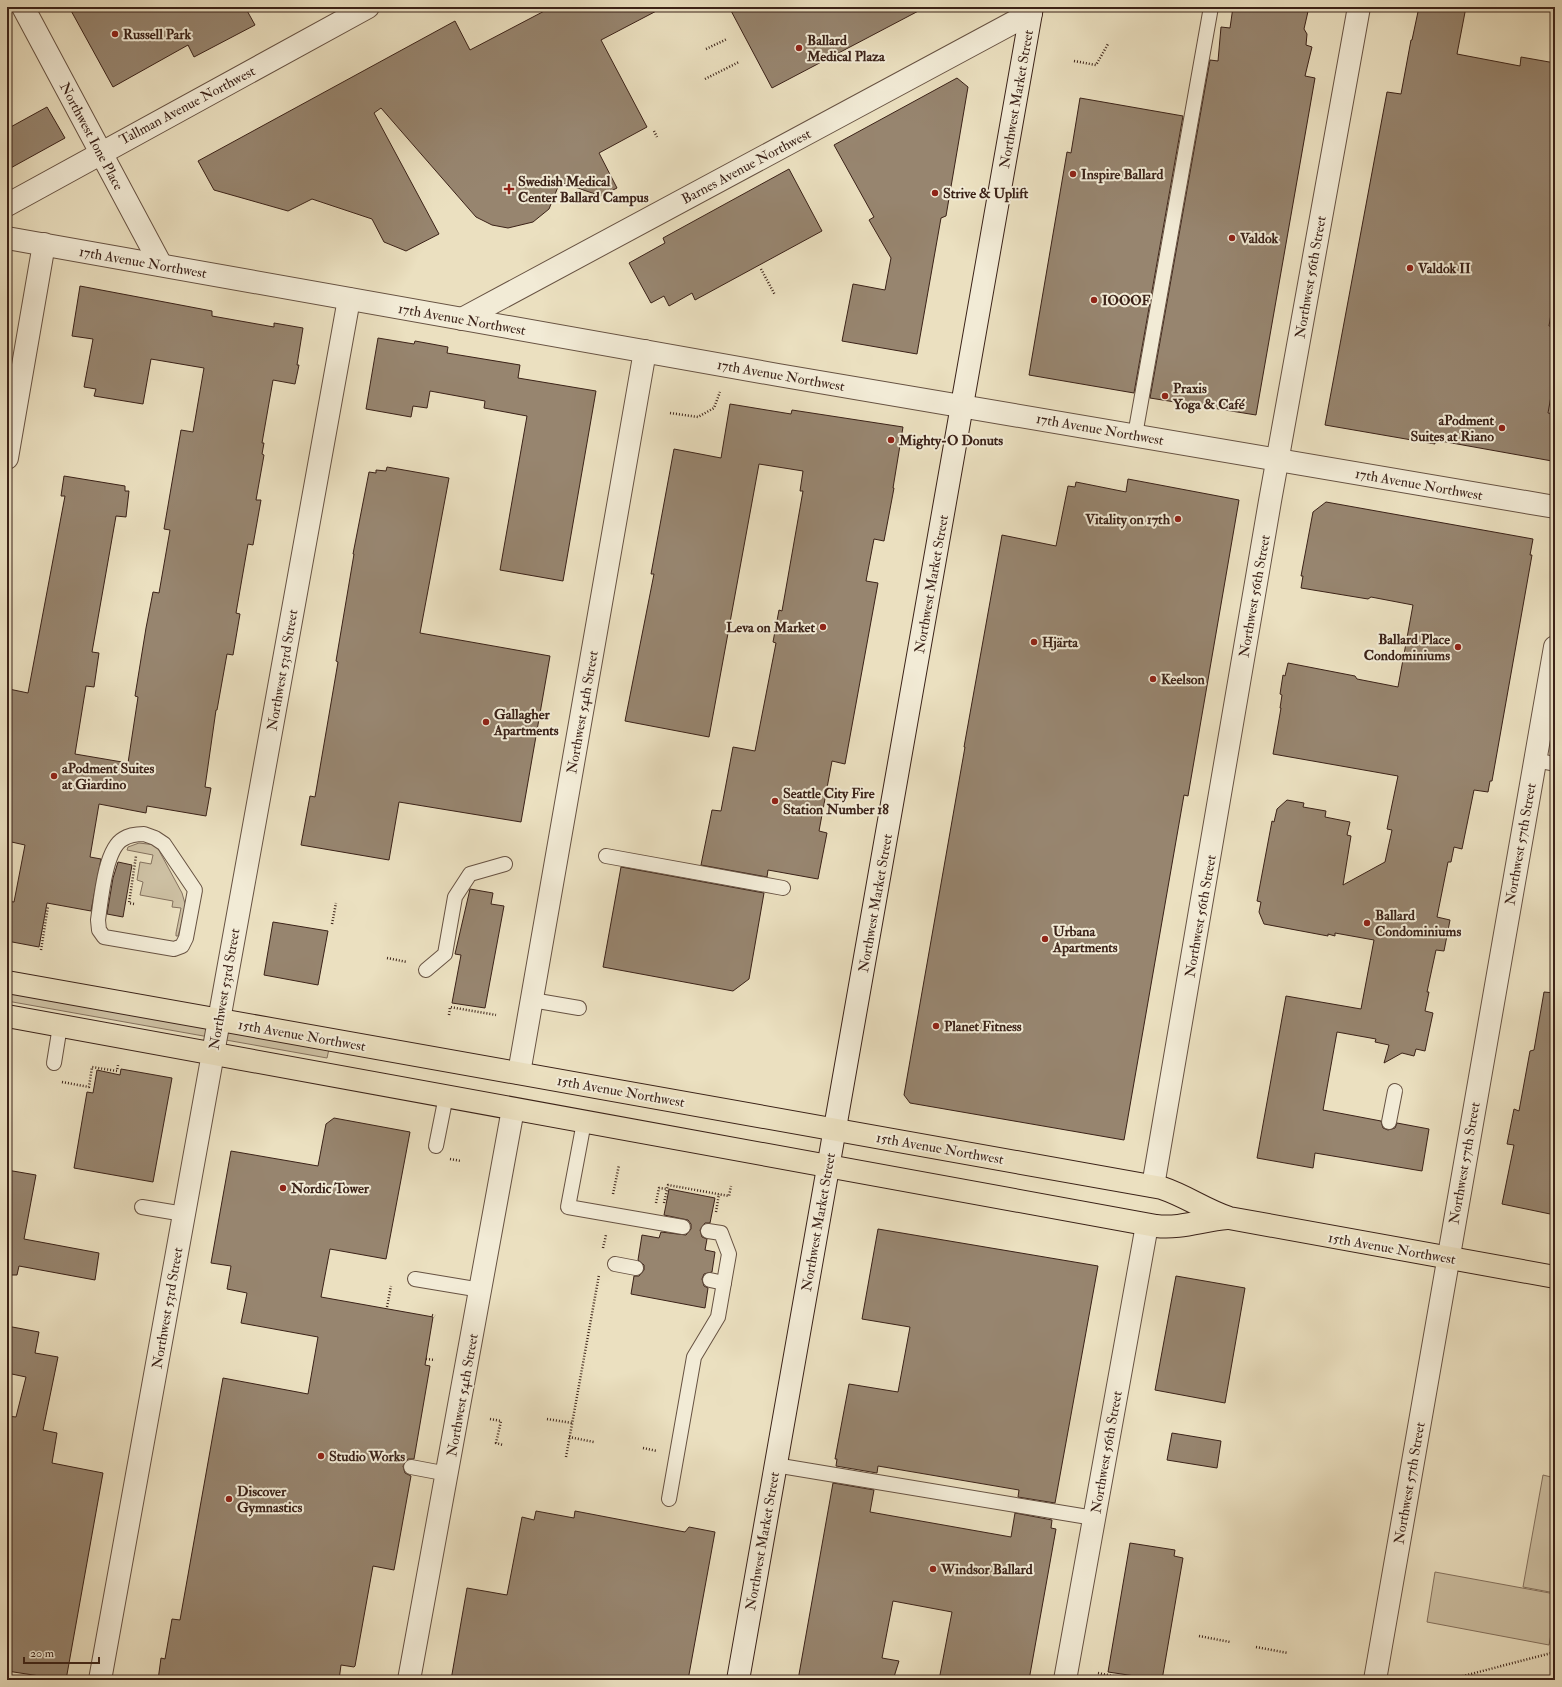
<svg xmlns="http://www.w3.org/2000/svg" width="1562" height="1687" font-family="'IM FELL Double Pica',serif">
<style>
.green{fill:#cdc0a3;stroke:#84715e}
.building{fill:#97856f;stroke:#3b2218}
.lines{fill:none;stroke-linecap:round;stroke-linejoin:round}
.lane-casing{stroke:#675242;stroke-width:16}
.street-casing{stroke:#675242;stroke-width:24}
.secondary-casing{stroke:#3b2218;stroke-width:24}
.primary-casing{stroke:#3b2218;stroke-width:24}
.path{stroke:#3b2218;stroke-width:2.5;stroke-dasharray:1 2;stroke-linecap:butt}
.lane{stroke:#f2ebd6;stroke-width:14}
.street{stroke:#f2ebd6;stroke-width:22}
.secondary{stroke:#f2ebd6;stroke-width:22}
.primary{stroke:#ebe0c0;stroke-width:22}
.poi-dot{fill:#8f2418;stroke:#f2ebd6;stroke-width:1.5}
.labels{text-anchor:middle;stroke-width:4;stroke-linejoin:round;paint-order:stroke}
.poi-label{font-size:14px;font-weight:bold;fill:#3b2218;stroke:#f2ebd6;text-anchor:start}
.street-label{font-size:14px;fill:#3b2218;stroke:#f2ebd6}
</style>
<rect width="100%" height="100%" fill="#ebe0c0"/>
<filter id="stains"><feTurbulence type="fractalNoise" baseFrequency=".005" numOctaves="4"/><feColorMatrix values="0 0 0 0 .2 0 0 0 0 .09 0 0 0 0 .02 0 0 0 .5 -.17"/></filter>
<radialGradient id="worn" r=".72"><stop offset=".6" stop-color="#630" stop-opacity="0"/><stop offset="1" stop-color="#630" stop-opacity=".3"/></radialGradient>
<!-- green -->
<g class="green">
<path d="M 139,843 L 156,845 L 182,893 L 186,907 L 178,936 L 176,936 L 176,933 L 181,908 L 172,907 L 173,901 L 140,895 L 143,882 L 137,880 L 140,862 L 151,864 L 153,855 L 127,850 L 128,847 Z"/>
<path d="M 7,991 L 329,1049 L 327,1058 L 7,1001 Z"/>
<path d="M 1543,1475 L 1555,1478 L 1555,1593 L 1523,1587 Z"/>
<path d="M 1435,1572 L 1555,1594 L 1555,1613 L 1549,1645 L 1427,1622 Z"/>
</g>
<!-- building -->
<g class="building">
<path d="M 69,7 L 245,7 L 255,25 L 194,57 L 188,45 L 113,87 Z"/>
<path d="M 552,7 L 664,7 L 601,40 L 647,127 L 599,153 L 617,188 L 601,196 L 560,182 L 549,209 L 533,222 L 508,228 L 492,225 L 476,217 L 381,108 L 374,113 L 439,234 L 406,251 L 384,242 L 372,219 L 312,199 L 288,211 L 214,190 L 198,161 L 455,21 L 470,50 Z"/>
<path d="M 729,7 L 926,7 L 772,88 Z"/>
<path d="M 1233,7 L 1309,7 L 1304,29 L 1307,34 L 1306,45 L 1312,47 L 1305,76 L 1315,78 L 1256,415 L 1150,398 L 1210,60 L 1218,61 L 1221,27 L 1230,28 Z"/>
<path d="M 1419,7 L 1466,7 L 1457,54 L 1520,66 L 1521,57 L 1555,63 L 1555,290 L 1549,326 L 1555,327 L 1555,374 L 1548,413 L 1555,414 L 1555,444 L 1552,461 L 1435,440 L 1435,444 L 1325,425 L 1387,92 L 1401,94 L 1411,40 L 1412,40 Z"/>
<path d="M 957,78 L 968,87 L 946,216 L 941,218 L 917,354 L 842,341 L 853,284 L 885,290 L 891,258 L 869,220 L 874,217 L 834,145 Z"/>
<path d="M 1080,98 L 1183,116 L 1134,393 L 1029,375 L 1067,152 L 1071,153 Z"/>
<path d="M 47,107 L 65,138 L 7,170 L 7,129 Z"/>
<path d="M 789,169 L 822,231 L 695,300 L 692,293 L 669,306 L 664,296 L 651,303 L 629,263 L 665,243 L 663,238 Z"/>
<path d="M 80,286 L 212,311 L 212,316 L 274,327 L 274,323 L 303,328 L 297,365 L 299,365 L 295,384 L 273,380 L 262,443 L 264,443 L 262,454 L 264,455 L 256,500 L 261,500 L 253,545 L 248,544 L 236,613 L 240,614 L 233,655 L 227,654 L 217,710 L 216,710 L 205,787 L 211,788 L 206,816 L 147,806 L 146,813 L 99,804 L 90,857 L 101,859 L 91,911 L 47,903 L 39,947 L 7,941 L 7,901 L 14,902 L 25,845 L 7,841 L 7,703 L 9,689 L 28,693 L 65,496 L 61,496 L 64,476 L 125,486 L 125,491 L 129,491 L 126,517 L 116,516 L 92,652 L 99,653 L 94,687 L 86,686 L 75,754 L 128,763 L 138,697 L 135,696 L 146,628 L 153,592 L 159,593 L 170,530 L 164,529 L 181,430 L 193,432 L 204,368 L 151,359 L 143,404 L 94,396 L 96,389 L 84,387 L 93,339 L 72,336 Z"/>
<path d="M 378,338 L 414,344 L 415,341 L 448,347 L 447,353 L 520,365 L 518,378 L 596,391 L 563,581 L 500,570 L 527,416 L 484,408 L 485,401 L 430,391 L 427,408 L 413,406 L 411,417 L 366,409 Z"/>
<path d="M 730,404 L 791,414 L 792,410 L 903,427 L 893,488 L 894,488 L 884,541 L 874,539 L 866,581 L 878,583 L 845,764 L 832,761 L 819,831 L 827,833 L 818,879 L 768,870 L 767,877 L 701,865 L 712,810 L 721,811 L 733,747 L 755,751 L 776,643 L 773,642 L 779,610 L 782,611 L 803,491 L 800,491 L 803,471 L 759,464 L 709,737 L 625,721 L 654,574 L 651,574 L 674,449 L 721,458 Z"/>
<path d="M 387,467 L 449,478 L 420,633 L 550,656 L 521,822 L 399,802 L 389,860 L 301,845 L 310,796 L 315,797 L 338,662 L 336,661 L 354,554 L 353,554 L 369,472 L 376,473 L 376,470 L 386,471 Z"/>
<path d="M 1128,479 L 1239,500 L 1188,796 L 1184,795 L 1124,1140 L 910,1103 L 904,1095 L 965,747 L 964,747 L 1002,535 L 1056,546 L 1068,486 L 1075,487 L 1076,482 L 1126,492 Z"/>
<path d="M 1326,502 L 1533,539 L 1530,555 L 1532,555 L 1492,781 L 1490,781 L 1488,792 L 1474,790 L 1462,849 L 1454,847 L 1451,862 L 1448,862 L 1437,917 L 1450,920 L 1444,951 L 1436,950 L 1427,992 L 1429,992 L 1425,1011 L 1433,1013 L 1425,1051 L 1416,1049 L 1414,1056 L 1402,1053 L 1384,1063 L 1389,1045 L 1375,1042 L 1376,1039 L 1337,1032 L 1323,1110 L 1381,1121 L 1383,1128 L 1388,1130 L 1395,1128 L 1397,1123 L 1429,1129 L 1422,1171 L 1315,1153 L 1313,1168 L 1257,1158 L 1286,996 L 1361,1009 L 1374,940 L 1335,933 L 1335,936 L 1328,934 L 1328,936 L 1264,924 L 1259,912 L 1261,902 L 1257,901 L 1272,821 L 1274,822 L 1277,809 L 1287,800 L 1304,803 L 1303,807 L 1326,811 L 1325,817 L 1350,822 L 1347,835 L 1351,836 L 1343,885 L 1385,862 L 1392,830 L 1387,829 L 1398,776 L 1273,754 L 1281,708 L 1280,708 L 1282,695 L 1280,694 L 1283,675 L 1285,676 L 1288,663 L 1355,676 L 1357,679 L 1398,687 L 1413,605 L 1371,597 L 1368,599 L 1301,588 L 1303,576 L 1301,576 L 1313,512 Z"/>
<path d="M 118,862 L 132,865 L 123,917 L 107,914 L 113,878 Z"/>
<path d="M 621,867 L 764,893 L 749,979 L 733,991 L 603,967 Z"/>
<path d="M 470,889 L 493,893 L 491,904 L 504,906 L 485,1008 L 452,1003 L 461,955 L 455,954 Z"/>
<path d="M 273,922 L 328,931 L 318,985 L 264,975 Z"/>
<path d="M 1544,992 L 1555,993 L 1555,1215 L 1502,1204 L 1514,1145 L 1507,1144 L 1514,1109 L 1519,1111 L 1530,1051 L 1534,1050 Z"/>
<path d="M 121,1069 L 172,1078 L 153,1182 L 74,1168 L 87,1092 L 93,1093 L 97,1070 L 120,1075 Z"/>
<path d="M 334,1118 L 410,1132 L 386,1259 L 330,1249 L 321,1297 L 433,1317 L 425,1365 L 430,1366 L 414,1459 L 408,1459 L 403,1466 L 405,1473 L 411,1476 L 394,1570 L 373,1566 L 355,1666 L 354,1667 L 341,1665 L 339,1680 L 158,1680 L 161,1658 L 165,1659 L 172,1619 L 180,1620 L 223,1378 L 308,1394 L 318,1337 L 241,1323 L 247,1293 L 227,1289 L 231,1266 L 211,1263 L 231,1151 L 318,1166 L 326,1124 Z"/>
<path d="M 7,1170 L 36,1175 L 24,1239 L 99,1253 L 95,1280 L 19,1266 L 17,1275 L 7,1275 Z"/>
<path d="M 669,1189 L 715,1198 L 710,1223 L 705,1223 L 700,1230 L 702,1237 L 707,1239 L 705,1250 L 715,1252 L 712,1272 L 704,1274 L 702,1279 L 704,1286 L 708,1288 L 705,1308 L 631,1294 L 634,1276 L 639,1276 L 644,1270 L 644,1265 L 638,1260 L 642,1235 L 659,1238 L 661,1232 L 686,1235 L 691,1229 L 691,1224 L 688,1220 L 664,1215 Z"/>
<path d="M 878,1229 L 1098,1266 L 1055,1503 L 1018,1497 L 1019,1490 L 878,1466 L 877,1473 L 836,1466 L 837,1459 L 835,1459 L 849,1384 L 898,1392 L 910,1327 L 862,1319 Z"/>
<path d="M 1176,1276 L 1245,1288 L 1225,1403 L 1155,1390 Z"/>
<path d="M 7,1326 L 39,1332 L 35,1353 L 58,1357 L 43,1430 L 57,1433 L 52,1463 L 103,1473 L 66,1680 L 7,1671 L 7,1416 L 16,1417 L 26,1377 L 7,1373 Z"/>
<path d="M 1172,1433 L 1221,1441 L 1217,1468 L 1167,1460 Z"/>
<path d="M 833,1483 L 874,1490 L 870,1512 L 1011,1537 L 1015,1513 L 1052,1520 L 1051,1528 L 1056,1529 L 1029,1680 L 939,1680 L 952,1612 L 893,1601 L 882,1658 L 899,1661 L 893,1680 L 798,1680 Z"/>
<path d="M 536,1511 L 574,1518 L 575,1511 L 685,1532 L 689,1527 L 715,1532 L 688,1680 L 451,1680 L 467,1588 L 507,1595 L 522,1517 L 534,1520 Z"/>
<path d="M 1130,1543 L 1175,1550 L 1174,1556 L 1183,1558 L 1162,1680 L 1108,1672 Z"/>
</g>
<g class="lines">
<defs>
<g id="lane">
<path d="M 1135,435 L 1211,7"/>
<path d="M 1535,760 L 1555,764"/>
<path d="M 144,834 L 155,838 L 164,844 L 195,890 L 186,938 L 182,946 L 174,949 L 104,937 L 99,930 L 98,920 C 101,900 105,849 123,839 C 129,835 137,834 144,834 Z"/>
<path d="M 606,856 L 783,888"/>
<path d="M 426,970 L 445,954 L 455,897 L 470,874 L 505,864"/>
<path d="M 532,1000 L 579,1008"/>
<path d="M 54,1063 L 60,1026"/>
<path d="M 584,1122 L 568,1207 L 683,1227"/>
<path d="M 1389,1122 L 1395,1091"/>
<path d="M 436,1146 L 446,1096"/>
<path d="M 142,1207 L 184,1214"/>
<path d="M 615,1264 L 636,1268"/>
<path d="M 415,1279 L 481,1290"/>
<path d="M 710,1280 L 724,1283"/>
<path d="M 775,1465 L 1094,1518"/>
<path d="M 411,1467 L 448,1474"/>
<path d="M 669,1499 L 694,1357 L 718,1317 L 729,1254 L 721,1233 L 708,1231"/>
</g>
<g id="street">
<path d="M 23,7 L 161,265"/>
<path d="M 7,205 L 368,7"/>
<path d="M 7,238 L 778,375 L 1555,507"/>
<path d="M 462,319 L 1031,13"/>
<path d="M 7,458 L 44,244"/>
<path d="M 519,1073 L 645,351"/>
<path d="M 1153,1186 L 1270,501 L 1359,7"/>
<path d="M 100,1680 L 349,299"/>
<path d="M 409,1680 L 513,1109"/>
<path d="M 1065,1680 L 1147,1225"/>
<path d="M 1375,1680 L 1555,647"/>
</g>
<path id="secondary" d="M 738,1680 L 1032,7"/>
<g id="primary">
<path d="M 7,982 L 1162,1188 C 1186,1196 1205,1210 1229,1218 L 1555,1277"/>
<path d="M 7,1016 L 1156,1226 C 1180,1229 1203,1220 1227,1218"/>
</g>
</defs>
<!-- lane casing -->
<use href="#lane" class="lane-casing"/>
<!-- street casing -->
<use href="#street" class="street-casing"/>
<!-- secondary casing -->
<use href="#secondary" class="secondary-casing"/>
<!-- primary casing -->
<use href="#primary" class="primary-casing"/>
<!-- path -->
<g class="path">
<path d="M 706,49 L 727,39"/>
<path d="M 1074,61 L 1096,65 L 1108,44"/>
<path d="M 705,79 L 739,62"/>
<path d="M 654,131 L 657,137"/>
<path d="M 761,269 L 775,295"/>
<path d="M 670,413 L 698,417 L 714,408 L 720,392"/>
<path d="M 134,904 L 129,903 L 136,856"/>
<path d="M 332,924 L 336,903"/>
<path d="M 41,950 L 48,906"/>
<path d="M 387,958 L 407,962"/>
<path d="M 449,1015 L 450,1007 L 496,1015"/>
<path d="M 62,1082 L 89,1087 L 92,1067 L 117,1071 L 118,1065"/>
<path d="M 450,1159 L 461,1161"/>
<path d="M 613,1194 L 619,1165"/>
<path d="M 656,1203 L 659,1188 L 667,1189"/>
<path d="M 664,1203 L 668,1185 L 729,1196 L 731,1186"/>
<path d="M 716,1212 L 719,1194"/>
<path d="M 603,1248 L 606,1235"/>
<path d="M 387,1307 L 391,1286"/>
<path d="M 432,1315 L 435,1316"/>
<path d="M 426,1359 L 435,1360"/>
<path d="M 490,1419 L 501,1421 L 496,1443 L 503,1445"/>
<path d="M 547,1419 L 572,1423"/>
<path d="M 569,1437 L 594,1442"/>
<path d="M 643,1448 L 657,1451"/>
<path d="M 566,1457 L 599,1275"/>
<path d="M 1199,1636 L 1230,1642"/>
<path d="M 1256,1647 L 1288,1653"/>
<path d="M 1098,1673 L 1132,1680"/>
<path d="M 1107,1675 L 1106,1680 L 1108,1680"/>
<path d="M 1448,1680 L 1555,1652"/>
</g>
<!-- lane -->
<use href="#lane" class="lane"/>
<!-- street -->
<use href="#street" class="street"/>
<!-- secondary -->
<use href="#secondary" class="secondary"/>
<!-- primary -->
<use href="#primary" class="primary"/>
</g>
<!-- markers -->
<g class="poi-dot">
<circle cx="115" cy="34" r="4"/>
<circle cx="799" cy="48" r="4"/>
<circle cx="1073" cy="174" r="4"/>
<path d="M507 183h4v4h4v4h-4v4h-4v-4h-4v-4h4z"/>
<circle cx="935" cy="193" r="4"/>
<circle cx="1232" cy="238" r="4"/>
<circle cx="1410" cy="268" r="4"/>
<circle cx="1094" cy="300" r="4"/>
<circle cx="1165" cy="396" r="4"/>
<circle cx="1502" cy="428" r="4"/>
<circle cx="891" cy="440" r="4"/>
<circle cx="1178" cy="519" r="4"/>
<circle cx="823" cy="627" r="4"/>
<circle cx="1034" cy="642" r="4"/>
<circle cx="1458" cy="647" r="4"/>
<circle cx="1153" cy="679" r="4"/>
<circle cx="486" cy="722" r="4"/>
<circle cx="54" cy="776" r="4"/>
<circle cx="775" cy="801" r="4"/>
<circle cx="1367" cy="923" r="4"/>
<circle cx="1045" cy="939" r="4"/>
<circle cx="936" cy="1026" r="4"/>
<circle cx="283" cy="1188" r="4"/>
<circle cx="321" cy="1456" r="4"/>
<circle cx="229" cy="1499" r="4"/>
<circle cx="933" cy="1569" r="4"/>
</g>
<g class="labels">
<!-- poi labels -->
<g class="poi-label">
<text x="123" y="39">Russell Park</text>
<text x="807" y="45">Ballard<tspan x="807" dy="16">Medical Plaza</tspan></text>
<text x="1081" y="179">Inspire Ballard</text>
<text x="518" y="186">Swedish Medical<tspan x="518" dy="16">Center Ballard Campus</tspan></text>
<text x="943" y="198">Strive &amp; Uplift</text>
<text x="1240" y="243">Valdok</text>
<text x="1418" y="273">Valdok II</text>
<text x="1102" y="305">IOOOF</text>
<text x="1173" y="393">Praxis<tspan x="1173" dy="16">Yoga &amp; Café</tspan></text>
<text x="1494" y="425" text-anchor="end">aPodment<tspan x="1494" dy="16">Suites at Riano</tspan></text>
<text x="899" y="445">Mighty-O Donuts</text>
<text x="1170" y="524" text-anchor="end">Vitality on 17th</text>
<text x="815" y="632" text-anchor="end">Leva on Market</text>
<text x="1450" y="644" text-anchor="end">Ballard Place<tspan x="1450" dy="16">Condominiums</tspan></text>
<text x="1042" y="647">Hjärta</text>
<text x="1161" y="684">Keelson</text>
<text x="494" y="719">Gallagher<tspan x="494" dy="16">Apartments</tspan></text>
<text x="62" y="773">aPodment Suites<tspan x="62" dy="16">at Giardino</tspan></text>
<text x="783" y="798">Seattle City Fire<tspan x="783" dy="16">Station Number 18</tspan></text>
<text x="1375" y="920">Ballard<tspan x="1375" dy="16">Condominiums</tspan></text>
<text x="1053" y="936">Urbana<tspan x="1053" dy="16">Apartments</tspan></text>
<text x="944" y="1031">Planet Fitness</text>
<text x="291" y="1193">Nordic Tower</text>
<text x="329" y="1461">Studio Works</text>
<text x="237" y="1496">Discover<tspan x="237" dy="16">Gymnastics</tspan></text>
<text x="941" y="1574">Windsor Ballard</text>
</g>
<!-- street labels -->
<g class="street-label">
<text transform="translate(1016 99) rotate(-80)" y="5">Northwest Market Street</text>
<text transform="translate(187 105) rotate(-28)" y="5">Tallman Avenue Northwest</text>
<text transform="translate(92 136) rotate(62)" y="5">Northwest Ione Place</text>
<text transform="translate(746 166) rotate(-28)" y="5">Barnes Avenue Northwest</text>
<text transform="translate(143 262) rotate(10)" y="5">17th Avenue Northwest</text>
<text transform="translate(1310 277) rotate(-80)" y="5">Northwest 56th Street</text>
<text transform="translate(462 319) rotate(10)" y="5">17th Avenue Northwest</text>
<text transform="translate(781 375) rotate(10)" y="5">17th Avenue Northwest</text>
<text transform="translate(1100 429) rotate(10)" y="5">17th Avenue Northwest</text>
<text transform="translate(1419 484) rotate(10)" y="5">17th Avenue Northwest</text>
<text transform="translate(931 584) rotate(-80)" y="5">Northwest Market Street</text>
<text transform="translate(1254 596) rotate(-80)" y="5">Northwest 56th Street</text>
<text transform="translate(282 670) rotate(-80)" y="5">Northwest 53rd Street</text>
<text transform="translate(582 712) rotate(-80)" y="5">Northwest 54th Street</text>
<text transform="translate(1520 844) rotate(-80)" y="5">Northwest 57th Street</text>
<text transform="translate(875 903) rotate(-80)" y="5">Northwest Market Street</text>
<text transform="translate(1200 916) rotate(-80)" y="5">Northwest 56th Street</text>
<text transform="translate(224 989) rotate(-80)" y="5">Northwest 53rd Street</text>
<text transform="translate(302 1035) rotate(10)" y="5">15th Avenue Northwest</text>
<text transform="translate(621 1091) rotate(10)" y="5">15th Avenue Northwest</text>
<text transform="translate(940 1148) rotate(10)" y="5">15th Avenue Northwest</text>
<text transform="translate(1464 1163) rotate(-80)" y="5">Northwest 57th Street</text>
<text transform="translate(818 1222) rotate(-80)" y="5">Northwest Market Street</text>
<text transform="translate(1392 1248) rotate(10)" y="5">15th Avenue Northwest</text>
<text transform="translate(167 1308) rotate(-80)" y="5">Northwest 53rd Street</text>
<text transform="translate(462 1395) rotate(-80)" y="5">Northwest 54th Street</text>
<text transform="translate(1106 1452) rotate(-80)" y="5">Northwest 56th Street</text>
<text transform="translate(1409 1483) rotate(-80)" y="5">Northwest 57th Street</text>
<text transform="translate(762 1541) rotate(-80)" y="5">Northwest Market Street</text>
</g>
</g>
<!-- margin -->
<rect width="1562" height="1687" fill="none" stroke="#ebe0c0" stroke-width="24"/>
<rect x="8" y="8" width="1546" height="1671" fill="none" stroke="#3b2218" stroke-width="2"/>
<rect x="12" y="12" width="1538" height="1663" fill="none" stroke="#3b2218"/>
<!-- scale -->
<path d="M24 1657v6h75v-6" fill="none" stroke="#3b2218" stroke-width="2"/>
<text x="30" y="1657" font-size="12" fill="#3b2218" stroke="#f2ebd6" stroke-width="3" paint-order="stroke">20 m</text>
<rect width="100%" height="100%" filter="url(#stains)"/>
<rect width="100%" height="100%" fill="url(#worn)"/>
</svg>
